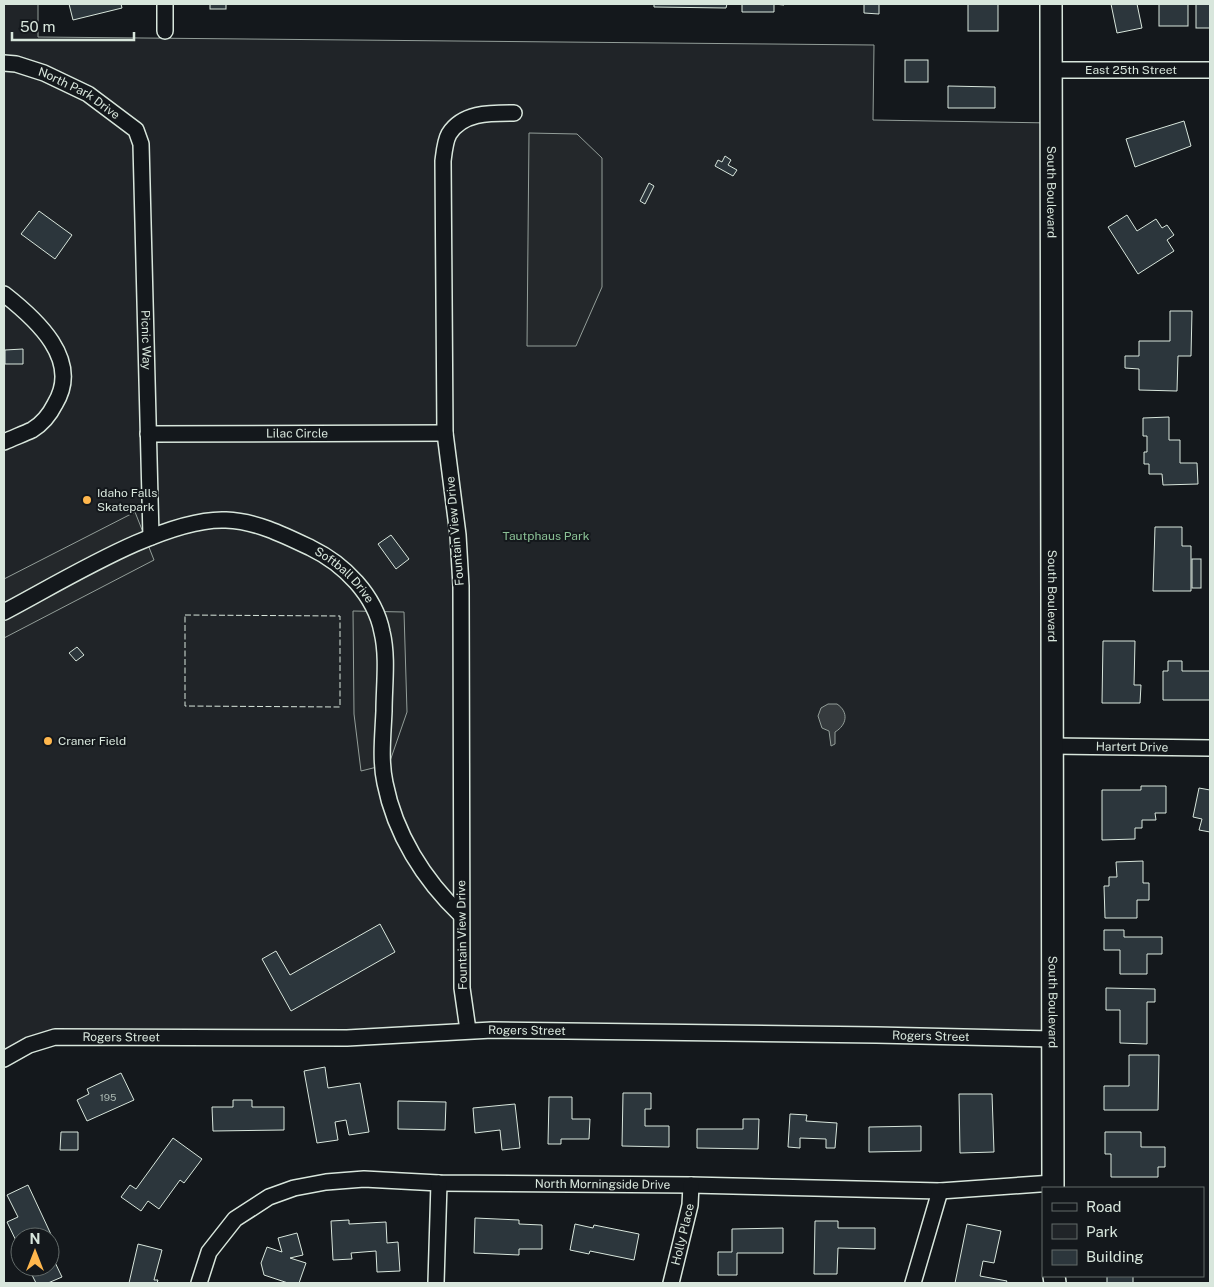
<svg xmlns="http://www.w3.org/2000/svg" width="1214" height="1287" font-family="'Public Sans',sans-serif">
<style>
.green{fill:#202428;stroke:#939e99}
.parking{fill:#24282b;stroke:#939e99}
.water{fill:#363b3e;stroke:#939e99}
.building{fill:#2c363c;stroke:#d8e6dc}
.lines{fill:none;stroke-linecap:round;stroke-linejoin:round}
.street-casing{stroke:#d8e6dc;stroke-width:18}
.secondary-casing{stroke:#d8e6dc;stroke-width:24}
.street{stroke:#14181c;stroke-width:15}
.secondary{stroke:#14181c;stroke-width:21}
.fence{stroke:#d8e6dc;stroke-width:1;stroke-dasharray:6 2.5;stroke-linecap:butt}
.poi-dot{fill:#ffb74d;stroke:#14181c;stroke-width:2}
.labels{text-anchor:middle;stroke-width:4;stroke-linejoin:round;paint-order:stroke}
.number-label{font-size:10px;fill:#adbab4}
.street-label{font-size:12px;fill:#d8e6dc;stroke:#14181c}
.poi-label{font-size:12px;fill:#d8e6dc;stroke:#14181c;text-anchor:start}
.park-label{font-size:12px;fill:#8ac095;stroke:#14181c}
</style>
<rect width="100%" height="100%" fill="#14181c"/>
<!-- green -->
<path class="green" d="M 4,4 L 38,4 L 38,37 L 874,45 L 873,120 L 1052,123 L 1054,1039 L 876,1035 L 55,1037 L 4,1059 Z"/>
<!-- parking -->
<g class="parking">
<path d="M 529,133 L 577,134 L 602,158 L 602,287 L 576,346 L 527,346 Z"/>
<path d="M 135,512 L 154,560 L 4,638 L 4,579 Z"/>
<path d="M 353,611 L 404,612 L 407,712 L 389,764 L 361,771 L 354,714 Z"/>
</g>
<!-- water -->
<path class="water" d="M 828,704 L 837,704 C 849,712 847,725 835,732 L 835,744 L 831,746 L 829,731 L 822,728 L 818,716 L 821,708 Z"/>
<!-- building -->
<g class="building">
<path d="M 69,4 L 121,4 L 122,8 L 73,20 Z"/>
<rect x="210" y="4" width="16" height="5"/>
<path d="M 654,4 L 727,4 L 726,8 L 654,7 Z"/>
<path d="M 742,4 L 784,4 L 784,5 L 774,4 L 774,12 L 742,12 Z"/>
<path d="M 864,4 L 879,4 L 879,14 L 864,13 Z"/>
<rect x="968" y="4" width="30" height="27"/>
<path d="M 1111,4 L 1137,4 L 1142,28 L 1117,33 Z"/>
<rect x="1159" y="4" width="29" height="22"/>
<rect x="1196" y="4" width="14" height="24"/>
<rect x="905" y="60" width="23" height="22"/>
<path d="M 948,86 L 995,87 L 995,108 L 948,108 Z"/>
<path d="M 1184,121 L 1191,146 L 1135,167 L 1126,139 Z"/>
<path d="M 725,156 L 731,160 L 728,165 L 737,170 L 733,176 L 715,166 L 718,160 L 722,162 Z"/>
<path d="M 649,183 L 654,186 L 645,204 L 640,201 Z"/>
<path d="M 39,211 L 72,235 L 55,259 L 21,234 Z"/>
<path d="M 1127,215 L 1137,231 L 1156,219 L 1162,228 L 1167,225 L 1174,235 L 1167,240 L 1174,251 L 1138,274 L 1108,227 Z"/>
<path d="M 1170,311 L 1192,311 L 1191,356 L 1178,356 L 1177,391 L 1139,390 L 1139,369 L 1125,368 L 1125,356 L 1139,356 L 1139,341 L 1170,341 Z"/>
<path d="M 23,349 L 23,364 L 5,364 L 5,350 Z"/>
<path d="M 1169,417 L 1169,440 L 1180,440 L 1180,463 L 1197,463 L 1198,484 L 1163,485 L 1162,474 L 1149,474 L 1149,464 L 1144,464 L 1144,452 L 1147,452 L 1147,436 L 1143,436 L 1143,418 Z"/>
<path d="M 1155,527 L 1182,527 L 1182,546 L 1191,546 L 1191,591 L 1153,591 Z"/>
<path d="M 391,535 L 409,559 L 396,569 L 378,544 Z"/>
<rect x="1192" y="559" width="9" height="29"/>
<path d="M 1103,641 L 1135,641 L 1134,685 L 1141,685 L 1140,703 L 1102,703 Z"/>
<path d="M 77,647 L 84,655 L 76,661 L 69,653 Z"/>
<path d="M 1168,661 L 1182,661 L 1182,671 L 1210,671 L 1210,700 L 1163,700 L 1163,671 L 1168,671 Z"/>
<path d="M 1141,786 L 1166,786 L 1166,813 L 1155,813 L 1156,820 L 1142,820 L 1142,828 L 1135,828 L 1135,839 L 1102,840 L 1102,790 L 1141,790 Z"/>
<path d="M 1199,788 L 1210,790 L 1210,832 L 1199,830 L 1202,819 L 1193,817 Z"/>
<path d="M 1143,861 L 1143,883 L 1149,883 L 1149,900 L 1137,900 L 1137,918 L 1105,918 L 1104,886 L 1109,886 L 1109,877 L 1117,877 L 1116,862 Z"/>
<path d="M 380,924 L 395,952 L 291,1011 L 262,959 L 276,951 L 290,975 Z"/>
<path d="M 1104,930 L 1124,930 L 1124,937 L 1162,937 L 1162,954 L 1147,954 L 1147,974 L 1120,974 L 1120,950 L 1104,950 Z"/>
<path d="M 1106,988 L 1155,989 L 1155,1002 L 1147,1002 L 1147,1044 L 1120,1043 L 1120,1010 L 1106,1010 Z"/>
<path d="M 1129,1055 L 1159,1055 L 1158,1110 L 1104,1110 L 1104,1086 L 1129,1086 Z"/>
<path d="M 325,1067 L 328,1088 L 360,1083 L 369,1132 L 349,1135 L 346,1120 L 335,1122 L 338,1140 L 317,1143 L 304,1071 Z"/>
<path d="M 121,1073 L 134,1100 L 87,1121 L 77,1100 L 89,1094 L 87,1089 Z"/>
<path d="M 623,1093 L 651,1093 L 651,1109 L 645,1109 L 645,1126 L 669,1126 L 669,1147 L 622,1146 Z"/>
<path d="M 959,1094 L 992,1094 L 994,1152 L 960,1153 Z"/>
<path d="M 549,1097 L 572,1097 L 572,1119 L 590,1119 L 589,1139 L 561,1139 L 561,1144 L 548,1144 Z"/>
<path d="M 233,1100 L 252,1100 L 252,1107 L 284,1107 L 284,1130 L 213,1131 L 212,1107 L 233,1107 Z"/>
<path d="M 398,1101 L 446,1102 L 445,1130 L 398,1129 Z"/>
<path d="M 515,1104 L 520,1148 L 502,1150 L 500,1130 L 475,1133 L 473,1108 Z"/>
<path d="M 790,1114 L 807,1115 L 806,1121 L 837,1123 L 835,1148 L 826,1148 L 826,1139 L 800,1138 L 800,1148 L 788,1147 Z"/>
<path d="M 743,1119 L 759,1119 L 758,1149 L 697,1148 L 697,1129 L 743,1129 Z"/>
<path d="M 921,1126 L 921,1151 L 869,1152 L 869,1127 Z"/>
<path d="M 61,1132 L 78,1132 L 78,1150 L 60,1150 Z"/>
<path d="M 1105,1132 L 1141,1132 L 1141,1147 L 1165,1147 L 1165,1167 L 1158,1167 L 1158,1177 L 1111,1177 L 1111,1154 L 1105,1154 Z"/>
<path d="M 173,1138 L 202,1159 L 184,1183 L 180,1180 L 159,1209 L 148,1201 L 141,1211 L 121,1197 L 130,1185 L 136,1189 Z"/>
<path d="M 28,1185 L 55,1243 L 50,1245 L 50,1237 L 20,1237 L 20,1249 L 7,1222 L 18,1217 L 7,1195 Z"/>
<path d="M 475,1218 L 519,1220 L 519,1224 L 542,1225 L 542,1249 L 519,1249 L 519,1255 L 474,1253 Z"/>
<path d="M 349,1220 L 349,1224 L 386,1222 L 387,1243 L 398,1242 L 400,1271 L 377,1272 L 376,1251 L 351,1253 L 352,1259 L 333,1260 L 331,1221 Z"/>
<path d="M 815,1221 L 838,1221 L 838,1228 L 875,1228 L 875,1249 L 838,1248 L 837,1274 L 814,1274 Z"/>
<path d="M 575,1224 L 593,1228 L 594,1225 L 639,1234 L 634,1260 L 590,1251 L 589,1254 L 570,1250 Z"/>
<path d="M 967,1224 L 1001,1231 L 994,1263 L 983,1261 L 980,1276 L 1007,1281 L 1006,1283 L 955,1283 Z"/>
<path d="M 783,1228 L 783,1253 L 737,1253 L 737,1275 L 718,1275 L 718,1252 L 732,1252 L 732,1229 Z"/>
<path d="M 297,1233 L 303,1255 L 290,1258 L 306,1263 L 299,1283 L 288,1283 L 264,1275 L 261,1263 L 267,1247 L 282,1252 L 278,1238 Z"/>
<path d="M 138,1244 L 162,1250 L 154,1280 L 158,1280 L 157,1283 L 129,1283 Z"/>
<path d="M 50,1252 L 62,1277 L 48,1283 L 36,1283 L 28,1267 L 50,1267 Z"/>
<rect x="1107" y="1276" width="26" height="7"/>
</g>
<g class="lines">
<defs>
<g id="street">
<path d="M 165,31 L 165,4"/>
<path id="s1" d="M 4,63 L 16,64 L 44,73 L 88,94 L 136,130 L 141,144 L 151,537"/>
<path id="s2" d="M 1051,70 L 1210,70"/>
<path d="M 4,294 C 36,319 82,360 55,404 C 50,414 42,424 32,430 C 23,434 13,438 4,442"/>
<path id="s3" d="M 148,434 L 445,433"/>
<path id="s4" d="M 4,612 C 60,583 164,517 226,520 C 256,521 284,535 311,548 C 344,564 375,595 382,632 C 388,657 384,686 384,711 C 383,735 380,760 385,783 C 395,834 424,880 461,915"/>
<path id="s5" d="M 1053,746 L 1210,748"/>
<path d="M 468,1030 L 462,988 L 461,586 L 458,535 L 445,433 L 443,161 C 444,153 445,141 449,134 C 463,112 491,113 514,113"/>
<path id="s6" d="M 4,1059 L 29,1045 L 55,1037 L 347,1038 L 492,1030 L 876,1035 L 1054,1039"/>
<path id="s7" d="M 199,1283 L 209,1252 L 235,1219 L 269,1197 L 294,1188 L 326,1182 L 364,1179 L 439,1183 L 691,1185 L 940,1191 L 1053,1183"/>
<path d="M 436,1283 L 439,1183"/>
<path id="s8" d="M 671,1283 L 690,1205 L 691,1185"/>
<path d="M 913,1283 L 940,1191"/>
</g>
<g id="secondary">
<path id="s9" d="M 1051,4 L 1053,1188"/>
<path d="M 1054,1276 L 1055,1283"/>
</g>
</defs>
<!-- street casing -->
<use href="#street" class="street-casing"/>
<!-- secondary casing -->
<use href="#secondary" class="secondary-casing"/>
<!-- street -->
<use href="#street" class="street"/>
<!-- secondary -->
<use href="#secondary" class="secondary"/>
<!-- fence -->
<path class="fence" d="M 185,615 L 340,616 L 340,707 L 185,706 Z"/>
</g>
<!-- markers -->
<g class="poi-dot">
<circle cx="87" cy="500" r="5"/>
<circle cx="48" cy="741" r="5"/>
</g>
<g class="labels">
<!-- number labels -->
<g class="number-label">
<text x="108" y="1101">195</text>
</g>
<!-- street labels -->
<g class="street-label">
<text dy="4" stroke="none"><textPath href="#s2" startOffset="80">East 25th Street</textPath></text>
<text dy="4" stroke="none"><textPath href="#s1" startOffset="82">North Park Drive</textPath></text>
<text dy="4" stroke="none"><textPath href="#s9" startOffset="188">South Boulevard</textPath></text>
<text dy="4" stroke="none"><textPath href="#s1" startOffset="361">Picnic Way</textPath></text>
<text dy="4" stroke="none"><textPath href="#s3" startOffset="149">Lilac Circle</textPath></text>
<text transform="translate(455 531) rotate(-95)" y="4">Fountain View Drive</text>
<text dy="4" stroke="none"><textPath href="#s4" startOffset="376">Softball Drive</textPath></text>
<text dy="4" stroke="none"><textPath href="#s9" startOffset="592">South Boulevard</textPath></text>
<text dy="4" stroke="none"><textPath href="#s5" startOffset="79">Hartert Drive</textPath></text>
<text transform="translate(462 935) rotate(-91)" y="4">Fountain View Drive</text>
<text dy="4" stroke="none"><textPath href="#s9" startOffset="998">South Boulevard</textPath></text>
<text dy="4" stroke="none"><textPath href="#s6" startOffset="528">Rogers Street</textPath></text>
<text dy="4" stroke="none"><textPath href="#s6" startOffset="932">Rogers Street</textPath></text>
<text dy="4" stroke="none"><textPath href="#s6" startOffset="122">Rogers Street</textPath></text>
<text dy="4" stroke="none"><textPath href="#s7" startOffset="451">North Morningside Drive</textPath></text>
<text dy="4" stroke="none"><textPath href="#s8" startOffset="50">Holly Place</textPath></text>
</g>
<!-- poi labels -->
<g class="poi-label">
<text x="97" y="497">Idaho Falls<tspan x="97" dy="14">Skatepark</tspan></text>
<text x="58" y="745">Craner Field</text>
</g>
<!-- park labels -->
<g class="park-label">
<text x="546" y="540">Tautphaus Park</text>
</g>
</g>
<!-- border -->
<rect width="1214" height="1287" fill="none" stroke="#d8e6dc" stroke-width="10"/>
<!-- legend -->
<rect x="1042" y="1187" width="162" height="90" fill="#14181c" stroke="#626a69"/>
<rect x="1052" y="1203" width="25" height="8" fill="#14181c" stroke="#626a69"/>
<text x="1086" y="1212" font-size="15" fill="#d8e6dc">Road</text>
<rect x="1052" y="1224" width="25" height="15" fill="#202428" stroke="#626a69"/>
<text x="1086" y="1237" font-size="15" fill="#d8e6dc">Park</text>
<rect x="1052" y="1250" width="25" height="15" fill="#2c363c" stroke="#626a69"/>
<text x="1086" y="1262" font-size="15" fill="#d8e6dc">Building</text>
<!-- north arrow -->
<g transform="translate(35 1252)"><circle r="24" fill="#14181c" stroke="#626a69"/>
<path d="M0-4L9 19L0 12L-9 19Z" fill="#ffb74d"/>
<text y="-8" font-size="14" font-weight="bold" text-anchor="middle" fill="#d8e6dc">N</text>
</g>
<!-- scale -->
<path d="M12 32v8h122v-8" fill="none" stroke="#d8e6dc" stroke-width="2.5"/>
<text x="20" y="32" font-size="15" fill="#d8e6dc" stroke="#14181c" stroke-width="4" paint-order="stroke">50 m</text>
</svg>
